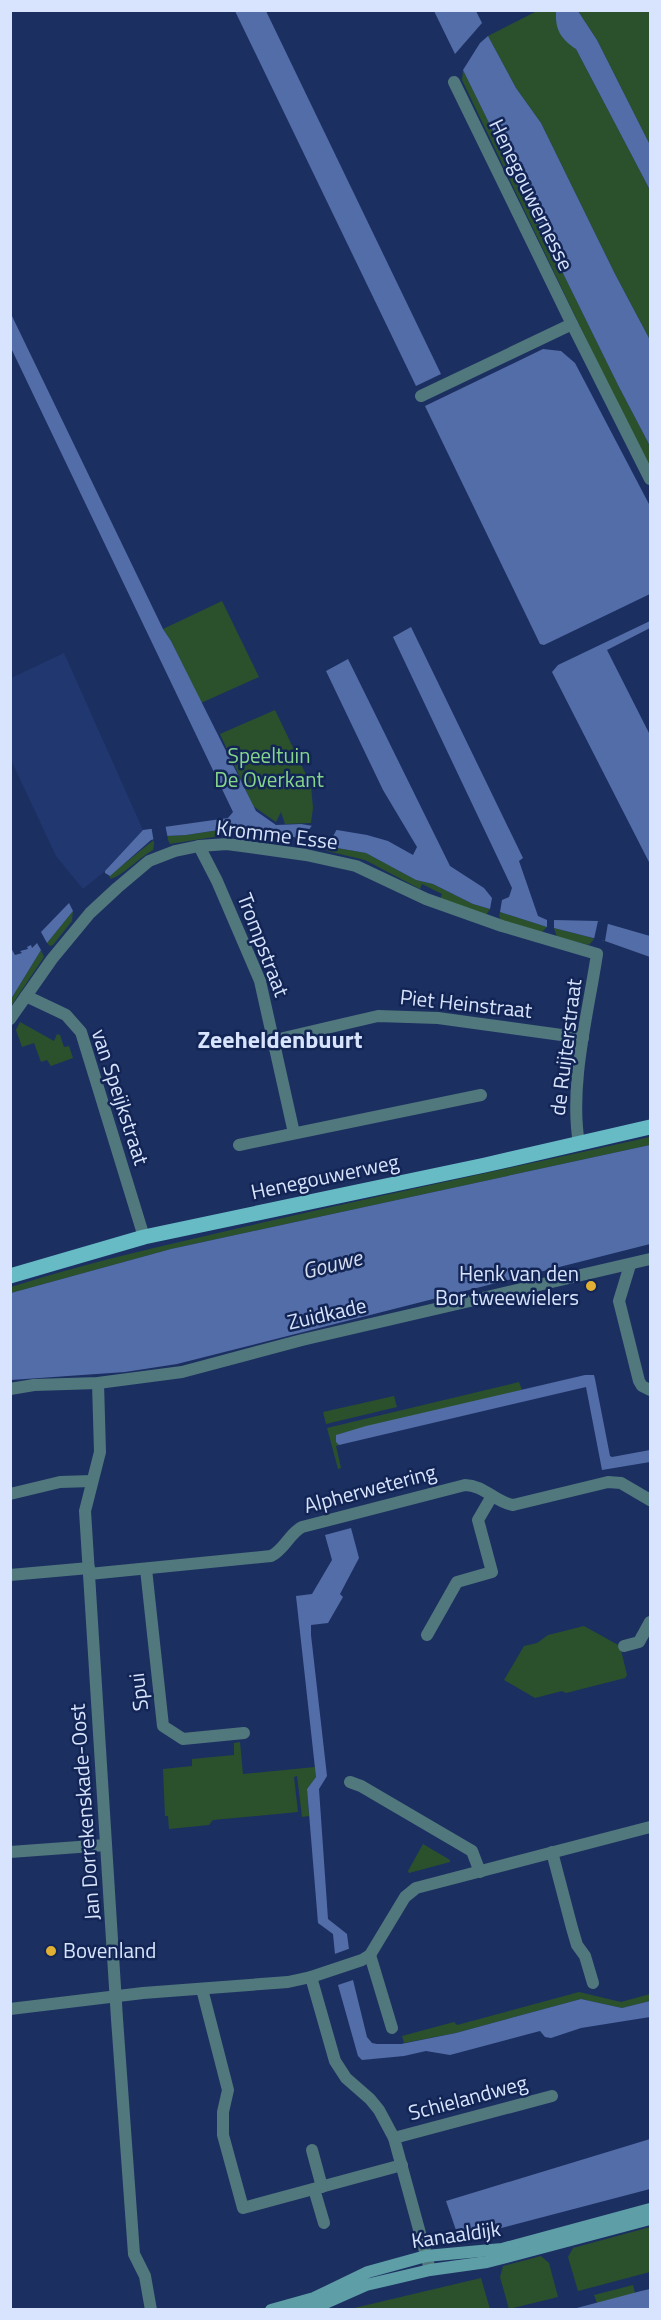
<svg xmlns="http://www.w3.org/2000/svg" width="661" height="2320" font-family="'Titillium Web',sans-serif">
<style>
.built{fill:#213770}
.green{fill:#2a512c}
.water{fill:#536da8}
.pier{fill:#1c2f61}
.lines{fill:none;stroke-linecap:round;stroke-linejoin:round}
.minor{stroke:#51787c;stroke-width:12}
.secondary{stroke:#5e9ea6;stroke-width:12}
.primary{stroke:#67bbc5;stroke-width:15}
.poi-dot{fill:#e1af34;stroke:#122555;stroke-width:2}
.labels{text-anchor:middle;stroke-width:5;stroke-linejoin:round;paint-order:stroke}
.street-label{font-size:21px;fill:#d8e4fd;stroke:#122555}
.park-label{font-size:21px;fill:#87d58b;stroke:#122555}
.poi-label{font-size:21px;fill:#d8e4fd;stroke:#122555;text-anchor:end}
.water-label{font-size:22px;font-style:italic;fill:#d5ddef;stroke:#122555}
.quarter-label{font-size:24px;font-weight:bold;fill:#d8e4fd;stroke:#122555}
</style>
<rect width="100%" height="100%" fill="#1c2f61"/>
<!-- built -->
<path class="built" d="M 64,653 L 143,830 L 105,871 L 83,889 L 56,856 L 11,760 L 11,678 Z"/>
<!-- green -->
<g class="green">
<path d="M 537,11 L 556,11 C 555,27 563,40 576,49 L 650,190 L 650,340 L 615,274 L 541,123 L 516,88 L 488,36 Z"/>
<path d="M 578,11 L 650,11 L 650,145 L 597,40 Z"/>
<path d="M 463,70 L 618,385 L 650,446 L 650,466 L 611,391 L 462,80 Z"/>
<path d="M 222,601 L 259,677 L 201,703 L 171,641 L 163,629 Z"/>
<path d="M 275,710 L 311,785 L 313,808 L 311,823 L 285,824 L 281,812 L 276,822 L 253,806 L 220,734 Z"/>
<path d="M 238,827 L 261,832 L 276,832 L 270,840 L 253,838 L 250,834 L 225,831 L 220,836 L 170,844 L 166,836 L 186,835 Z"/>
<path d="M 155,839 L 153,850 C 140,857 123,875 111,879 L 109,876 Z"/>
<path d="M 326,846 L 366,853 L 416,880 L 433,884 L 473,904 L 490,909 L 486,915 L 440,899 L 442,894 L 422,884 L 420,889 L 365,860 L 327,851 Z"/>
<path d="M 73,911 L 72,921 L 53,945 L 50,946 L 47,943 Z"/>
<path d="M 500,912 L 547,927 L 542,932 L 501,920 L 499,916 Z"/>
<path d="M 554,928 L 589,937 L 594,939 L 589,945 L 557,937 Z"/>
<path d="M 41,950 L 44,957 L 11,1006 L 11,999 Z"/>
<path d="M 20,1022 L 54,1041 L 57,1034 L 60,1035 L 64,1047 L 69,1046 L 73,1058 L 51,1066 L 47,1060 L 41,1062 L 34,1043 L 22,1047 L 16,1030 Z"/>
<path d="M 650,1137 L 650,1145 L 171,1249 L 11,1293 L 11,1287 C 88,1262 168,1245 248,1226 C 382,1195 516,1167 650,1137 Z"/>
<path d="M 519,1382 L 522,1390 L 339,1434 L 336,1442 L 339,1445 L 336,1446 L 341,1468 L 338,1469 L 327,1428 Z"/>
<path d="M 394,1396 L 397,1407 L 326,1424 L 323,1412 Z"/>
<path d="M 584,1626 L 620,1646 L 627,1675 L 625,1678 L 566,1693 L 562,1691 L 535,1698 L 504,1680 L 524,1646 L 537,1643 L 548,1635 Z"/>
<path d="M 240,1742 L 243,1774 L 315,1767 L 316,1777 L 307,1789 L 309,1816 L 302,1817 L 297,1776 L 294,1777 L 298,1812 L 213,1820 L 209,1825 L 169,1829 L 168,1816 L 165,1816 L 163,1769 L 192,1766 L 192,1759 L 234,1755 L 234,1743 Z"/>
<path d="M 423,1844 L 450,1860 L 450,1862 L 409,1873 L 408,1871 Z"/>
<path d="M 579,1992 L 621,2002 L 650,1994 L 650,2001 L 622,2008 L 581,1999 L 456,2033 L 404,2043 L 402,2036 L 454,2022 L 457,2025 Z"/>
<path d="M 650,2227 L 650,2272 L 578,2291 L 568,2257 L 573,2248 Z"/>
<path d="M 541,2256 L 549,2263 L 558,2297 L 509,2309 L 500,2277 L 503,2266 Z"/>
<path d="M 481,2278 L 490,2309 L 350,2309 Z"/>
<path d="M 633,2285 L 635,2293 L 597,2303 L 594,2295 Z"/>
</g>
<!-- water -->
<g class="water">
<path d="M 235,11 L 266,11 L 441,374 L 416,386 Z"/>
<path d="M 434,11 L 476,11 L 482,23 L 455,54 Z"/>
<path d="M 556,11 L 578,11 L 597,40 L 650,145 L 650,190 L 576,49 C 561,39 555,30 556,11 Z"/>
<path d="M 488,36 L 516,88 L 541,123 L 615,274 L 650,340 L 650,446 L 618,385 L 463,70 L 480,43 Z"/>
<path d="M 11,314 L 163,629 L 171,641 L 256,811 L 276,825 L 301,824 L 367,835 L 388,841 L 413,855 L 417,847 L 383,790 L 326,671 L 348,659 L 450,866 L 484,888 L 492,898 L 490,909 L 473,904 L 433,884 L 416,880 L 366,853 L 326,846 L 276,832 L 261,832 L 238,827 L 186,835 L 166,836 L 151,840 L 110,876 L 105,873 L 105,871 L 143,830 L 228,818 L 233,812 L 11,348 Z"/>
<path d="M 543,349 L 561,351 L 575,363 L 650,506 L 650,594 L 544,645 L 540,644 L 425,406 Z"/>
<path d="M 650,621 L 650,628 L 607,650 L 650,735 L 650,864 L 552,672 L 558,665 Z"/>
<path d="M 411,627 L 523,858 L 519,861 L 538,916 L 547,920 L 547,927 L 500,912 L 502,900 L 509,897 L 512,888 L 393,637 Z"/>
<path d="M 69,903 L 73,911 L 47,943 L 41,932 Z"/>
<path d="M 554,920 L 598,921 L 650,936 L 650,957 L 605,941 L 554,928 Z"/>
<path d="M 37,943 L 41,950 L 11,999 L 11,948 L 15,955 L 22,953 L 20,951 L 28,949 L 27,947 L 31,945 L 32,948 Z"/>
<path d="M 650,1145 L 650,1244 L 177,1364 L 125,1372 L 11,1380 L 11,1293 L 171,1249 Z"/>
<path d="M 585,1375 L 594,1375 L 595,1379 L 610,1456 L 612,1457 L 650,1450 L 650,1462 L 602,1470 L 586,1387 L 339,1445 L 336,1442 L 336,1435 L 366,1426 Z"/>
<path d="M 351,1528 L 359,1558 L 340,1594 L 343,1597 L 328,1623 L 311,1625 L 311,1635 L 327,1776 L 319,1789 L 328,1919 L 347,1934 L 353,1980 L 367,2037 L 372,2043 L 377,2044 L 401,2044 L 456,2033 L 581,1999 L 622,2008 L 650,2001 L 650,2017 L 581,2028 L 551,2038 L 545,2037 L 540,2031 L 450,2055 L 426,2051 L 404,2056 L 362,2060 L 358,2056 L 338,1985 L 333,1934 L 318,1923 L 307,1789 L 316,1777 L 296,1596 L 312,1594 L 332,1560 L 325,1535 Z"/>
<path d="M 650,2139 L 650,2189 L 459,2239 L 446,2201 Z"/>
<path d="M 650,2289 L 650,2309 L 573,2309 L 641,2291 Z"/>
</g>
<!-- pier -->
<g class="pier">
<path d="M 165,824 L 168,839 L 154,843 L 151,825 Z"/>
<path d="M 313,824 L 337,829 L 326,849 L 300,842 Z"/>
<path d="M 598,921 L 608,923 L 605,941 L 594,939 Z"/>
<path d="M 351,1948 L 356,1979 L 335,1986 L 332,1955 Z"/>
</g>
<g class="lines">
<!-- minor -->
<g class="minor">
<path d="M 454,82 L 572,324"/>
<path d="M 421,396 L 572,324 L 650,479"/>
<path d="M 199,846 L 217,881 L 260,981 L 294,1133"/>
<path d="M 26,996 L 66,1015 L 81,1032 L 144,1237"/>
<path d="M 10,1019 L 52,959 L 90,913 L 117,888 L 149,861 L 175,851 L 199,846 L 227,844 L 306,855 L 356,866 L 426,899 L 502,926 L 597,954 C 588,1014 569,1084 579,1144"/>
<path d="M 275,1040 L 378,1016 L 438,1018 L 583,1038"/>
<path d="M 239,1145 L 481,1095"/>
<path d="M 630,1265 L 619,1301 L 639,1381 L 642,1386 L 650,1390"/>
<path d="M 98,1383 L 100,1452 L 85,1511 L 117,2019 L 134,2254 L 145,2276 L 151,2310"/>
<path d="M 10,1389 L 34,1385 L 98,1383 L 182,1372 L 302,1340 L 650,1259"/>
<path d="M 10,1494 L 60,1482 L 92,1481"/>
<path d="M 146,1569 L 163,1726 L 183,1739 L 244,1733"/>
<path d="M 89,1574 L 271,1556 C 284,1550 289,1534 302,1527 L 465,1485 C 484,1485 495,1502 513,1505 L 608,1482 L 621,1483 L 650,1500"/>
<path d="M 10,1575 L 89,1568"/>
<path d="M 427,1635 L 457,1582 L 492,1572 L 478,1520 L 492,1496"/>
<path d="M 624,1646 L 639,1642 L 650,1622"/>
<path d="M 350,1782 L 361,1786 L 472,1851 L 480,1872"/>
<path d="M 10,1852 L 106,1845"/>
<path d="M 552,1852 L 572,1928 L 577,1945 L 585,1956 L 593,1983"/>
<path d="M 370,1955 L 392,2028"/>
<path d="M 311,1977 L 362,1960 L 370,1955 L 405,1897 L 416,1888 L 650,1827"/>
<path d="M 202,1989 L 228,2090 L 223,2112 L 223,2135 L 243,2208 L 402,2165"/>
<path d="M 10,2009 L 143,1993 L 288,1982 L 311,1977 L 335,2061 L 346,2078 L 370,2099 L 379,2110 L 394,2138 L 429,2266"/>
<path d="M 394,2138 L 552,2096"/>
<path d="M 312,2150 L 322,2187"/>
<path d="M 314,2189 L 324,2223"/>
</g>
<!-- secondary -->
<g class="secondary">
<path d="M 271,2310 L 314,2298 L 368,2272 L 426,2256 L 502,2249 L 650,2209"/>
<path d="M 305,2310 L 323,2304 L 366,2285 L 430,2270 L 487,2262 L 650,2219"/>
</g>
<!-- primary -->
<path class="primary" d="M 10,1276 L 144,1237 L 485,1165 L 650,1127"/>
</g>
<!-- markers -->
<g class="poi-dot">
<circle cx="591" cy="1286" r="6"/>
<circle cx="51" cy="1951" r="6"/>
</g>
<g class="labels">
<!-- street labels -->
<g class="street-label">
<text transform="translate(531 195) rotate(64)" y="7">Henegouwernesse</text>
<text transform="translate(277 835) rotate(7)" y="7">Kromme Esse</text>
<text transform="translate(263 945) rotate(69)" y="7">Trompstraat</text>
<text transform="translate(466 1004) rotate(6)" y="7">Piet Heinstraat</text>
<text transform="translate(566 1047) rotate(-83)" y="7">de Ruijterstraat</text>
<text transform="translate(120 1097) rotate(72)" y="7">van Speijkstraat</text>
<text transform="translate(325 1177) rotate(-12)" y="7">Henegouwerweg</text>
<text transform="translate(327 1314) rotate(-13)" y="7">Zuidkade</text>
<text transform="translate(370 1489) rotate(-15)" y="7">Alpherwetering</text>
<text transform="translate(139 1692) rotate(-97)" y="7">Spui</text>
<text transform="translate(85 1812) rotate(-94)" y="7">Jan Dorrekenskade-Oost</text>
<text transform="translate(468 2098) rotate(-15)" y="7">Schielandweg</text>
<text transform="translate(456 2235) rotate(-8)" y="7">Kanaaldijk</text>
</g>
<!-- park labels -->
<g class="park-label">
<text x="269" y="763">Speeltuin<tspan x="269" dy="24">De Overkant</tspan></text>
</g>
<!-- poi labels -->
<g class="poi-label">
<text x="579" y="1281">Henk van den<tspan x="579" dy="24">Bor tweewielers</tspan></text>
<text x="63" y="1958" text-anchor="start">Bovenland</text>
</g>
<!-- water labels -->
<g class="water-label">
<text transform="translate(332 1264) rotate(-14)" y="8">Gouwe</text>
</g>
<!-- quarter labels -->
<g class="quarter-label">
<text x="280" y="1048">Zeeheldenbuurt</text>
</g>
</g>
<!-- border -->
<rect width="661" height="2320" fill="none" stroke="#d8e4fd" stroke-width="24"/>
</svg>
